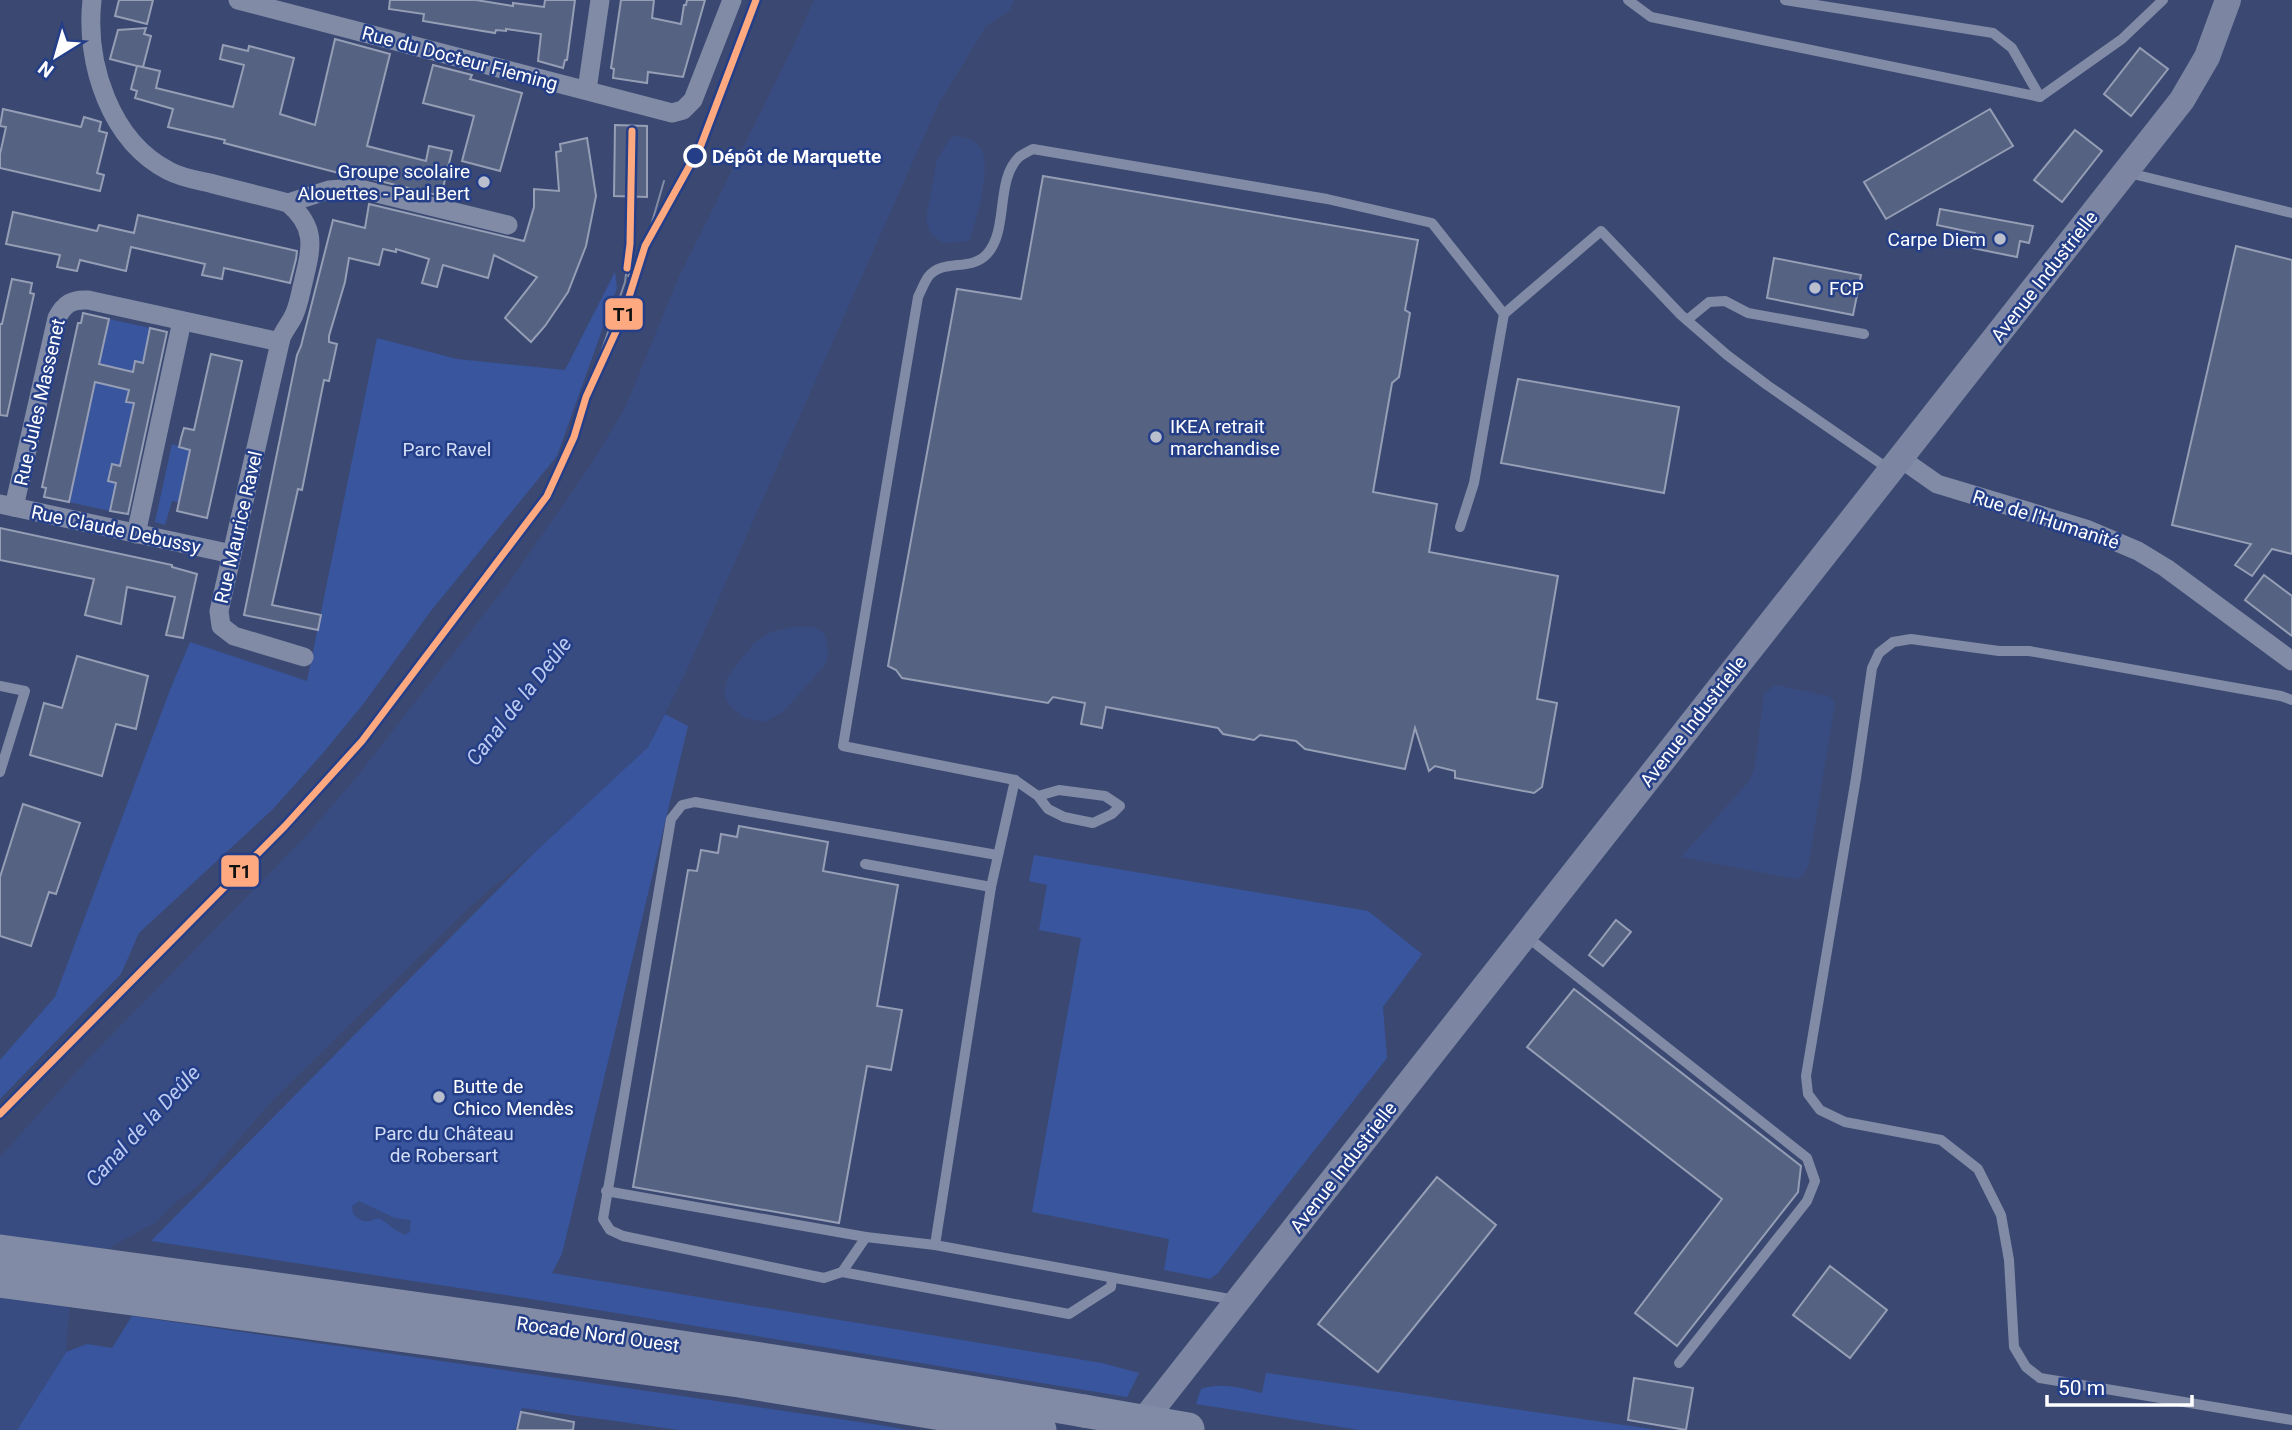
<svg xmlns="http://www.w3.org/2000/svg" width="2292" height="1430" font-family="Roboto,sans-serif">
<style>
.green{fill:#38559e}
.water{fill:#394c81}
.building{fill:#566282;stroke:#959eb5;stroke-width:2}
.lines{fill:none;stroke-linecap:round;stroke-linejoin:round}
.lane{stroke:#828ba6;stroke-width:10}
.street{stroke:#828ba6;stroke-width:19}
.secondary{stroke:#7c86a3;stroke-width:26}
.highway{stroke:#828ba5;stroke-width:33}
.tram{stroke:#828ba5;stroke-width:2}
.highway-bridge{stroke:#828ba5;stroke-width:33}
.tram-1-casing{stroke:#243e88;stroke-width:12}
.tram-1{stroke:#ffa980;stroke-width:7}
.stop-dot{fill:#243e88;stroke:#fff;stroke-width:3.5}
.poi-dot{fill:#babfce;stroke:#243e88;stroke-width:2.5}
.labels{text-anchor:middle;stroke-width:5;stroke-linejoin:round;paint-order:stroke}
.street-label{font-size:19px;fill:#fff;stroke:#243e88}
.stop-label{font-size:19px;font-weight:bold;fill:#fff;stroke:#243e88;text-anchor:start}
.poi-label{font-size:19px;fill:#fff;stroke:#243e88;text-anchor:start}
.park-label{font-size:19px;fill:#d3def7;stroke:#243e88}
.water-label{font-size:21px;font-style:italic;fill:#bbcaf1;stroke:#243e88}
.line-badge{stroke:#243e88;stroke-width:2.5}
.pale-badge-label{font-size:19px;text-anchor:middle;font-weight:bold;fill:#111}
</style>
<rect width="100%" height="100%" fill="#3b4972"/>
<!-- green -->
<g class="green">
<path d="M 615,272 L 617,288 L 557,456 L 430,612 L 364,703 L 323,753 L 273,809 L 139,933 L 121,974 L 0,1099 L 0,1060 L 55,997 L 170,690 L 190,642 L 307,681 L 377,338 L 457,359 L 565,370 Z"/>
<path d="M 109,319 L 150,328 L 143,363 L 135,362 L 126,401 L 134,403 L 120,466 L 112,464 L 108,481 L 116,483 L 110,511 L 69,502 L 95,382 L 101,383 L 99,364 Z"/>
<path d="M 172,444 L 190,450 L 179,502 L 172,501 L 165,525 L 155,522 Z"/>
<path d="M 665,714 L 688,726 L 562,1254 L 552,1273 L 1102,1363 L 1139,1373 L 1127,1397 L 537,1300 L 151,1241 L 535,852 L 648,747 Z"/>
<path d="M 1034,855 L 1368,911 L 1422,954 L 1383,1007 L 1387,1058 L 1218,1273 L 1210,1279 L 1164,1270 L 1169,1239 L 1032,1212 L 1081,938 L 1039,930 L 1047,885 L 1029,881 Z"/>
<path d="M 132,1316 L 880,1425 L 908,1430 L 679,1430 L 522,1408 L 515,1430 L 17,1430 L 66,1352 L 87,1344 L 112,1348 Z"/>
<path d="M 1266,1373 L 1658,1430 L 1360,1430 L 1196,1404 L 1201,1389 C 1222,1382 1241,1388 1262,1393 Z"/>
</g>
<!-- water -->
<g class="water">
<path d="M 814,0 L 1014,0 L 1010,10 L 986,26 L 938,105 L 685,674 L 648,747 L 535,852 L 474,903 L 273,1100 L 199,1185 L 175,1203 L 156,1222 L 100,1253 L 70,1300 L 66,1352 L 17,1430 L 0,1430 L 0,1157 L 88,1059 L 308,834 L 359,774 L 510,581 L 590,466 L 625,408 L 678,279 L 792,49 Z"/>
<path d="M 952,136 C 963,137 974,138 981,149 C 992,166 976,222 969,241 L 943,243 L 930,233 L 926,219 L 937,159 Z"/>
<path d="M 793,627 L 814,627 L 824,633 C 828,645 830,654 824,666 L 783,712 L 764,722 L 744,718 L 728,704 L 724,693 L 728,676 L 753,644 L 771,632 Z"/>
<path d="M 1775,685 L 1829,696 L 1835,703 L 1808,867 L 1802,876 L 1796,879 L 1681,857 L 1750,780 L 1755,766 L 1764,694 Z"/>
<path d="M 359,1201 L 395,1218 L 411,1220 L 410,1232 L 405,1235 C 394,1231 389,1223 378,1218 C 367,1223 362,1223 353,1214 L 352,1206 Z"/>
</g>
<!-- building -->
<g class="building">
<path d="M 119,0 L 153,0 L 147,24 L 115,16 Z"/>
<path d="M 390,0 L 476,0 L 513,6 L 513,3 L 544,7 L 545,0 L 575,0 L 567,60 L 565,60 L 563,68 L 538,61 L 541,34 L 506,29 L 506,31 L 496,30 L 495,33 L 423,21 L 424,14 L 389,9 Z"/>
<path d="M 621,0 L 654,0 L 652,18 L 681,24 L 684,5 L 686,5 L 687,0 L 705,0 L 683,77 L 648,72 L 647,83 L 613,78 L 614,69 L 611,68 Z"/>
<path d="M 146,28 L 144,34 L 151,36 L 143,67 L 138,66 L 160,71 L 156,88 L 233,107 L 244,65 L 220,59 L 223,45 L 248,51 L 249,46 L 294,58 L 280,114 L 315,125 L 335,39 L 390,54 L 367,146 L 426,161 L 429,146 L 452,151 L 441,196 L 359,176 L 350,176 L 224,143 L 225,140 L 168,127 L 173,109 L 135,98 L 137,91 L 131,89 L 137,66 L 110,59 L 118,30 Z"/>
<path d="M 2140,48 L 2168,69 L 2131,116 L 2104,94 Z"/>
<path d="M 433,65 L 472,75 L 470,79 L 522,93 L 500,171 L 462,161 L 474,116 L 423,103 Z"/>
<path d="M 3,109 L 81,127 L 84,117 L 101,122 L 99,131 L 107,133 L 97,173 L 104,175 L 100,191 L 0,168 L 0,154 L 6,127 L 0,126 Z"/>
<path d="M 1990,109 L 2013,146 L 1886,219 L 1864,182 Z"/>
<path d="M 615,125 L 647,126 L 647,197 L 614,196 Z"/>
<path d="M 2075,130 L 2102,151 L 2062,202 L 2034,180 Z"/>
<path d="M 587,138 L 596,196 L 586,246 L 568,292 L 545,326 L 531,342 L 505,318 L 537,277 L 494,255 L 488,278 L 443,265 L 437,287 L 422,283 L 429,259 L 396,249 L 396,252 L 383,249 L 379,265 L 349,258 L 345,282 L 329,336 L 329,342 L 337,344 L 329,381 L 324,380 L 302,490 L 298,489 L 272,605 L 321,615 L 318,630 L 244,615 L 297,355 L 301,346 L 333,220 L 365,228 L 369,204 L 524,241 L 534,207 L 534,189 L 559,191 L 556,152 L 561,151 L 560,144 Z"/>
<path d="M 1043,176 L 1418,240 L 1405,310 L 1410,313 L 1399,377 L 1392,383 L 1373,492 L 1437,504 L 1429,552 L 1558,576 L 1537,699 L 1557,703 L 1542,787 L 1534,793 L 1455,778 L 1455,771 L 1435,766 L 1429,771 L 1415,728 L 1405,769 L 1305,749 L 1296,741 L 1260,735 L 1254,740 L 1223,734 L 1218,728 L 1106,707 L 1102,728 L 1081,724 L 1085,703 L 1053,697 L 1048,703 L 902,678 L 896,670 L 888,666 L 957,289 L 1021,299 Z"/>
<path d="M 1940,209 L 2033,226 L 2029,243 L 2020,241 L 2017,257 L 1972,248 L 1975,233 L 1937,225 Z"/>
<path d="M 13,212 L 97,231 L 99,225 L 134,233 L 138,215 L 297,251 L 296,259 L 290,283 L 224,268 L 222,279 L 202,275 L 205,264 L 131,247 L 126,271 L 80,260 L 77,271 L 57,267 L 60,255 L 6,244 Z"/>
<path d="M 2236,246 L 2292,260 L 2292,554 L 2272,549 L 2252,576 L 2235,565 L 2251,544 L 2172,525 Z"/>
<path d="M 1774,258 L 1861,275 L 1853,315 L 1767,298 Z"/>
<path d="M 12,279 L 32,283 L 30,293 L 34,294 L 7,416 L 0,415 L 0,324 L 2,324 Z"/>
<path d="M 83,313 L 109,319 L 99,364 L 133,372 L 135,361 L 143,363 L 150,328 L 167,332 L 128,514 L 110,511 L 116,483 L 108,481 L 112,464 L 120,466 L 134,403 L 126,402 L 129,390 L 95,382 L 69,502 L 44,497 L 46,488 L 42,487 L 78,323 L 81,323 Z"/>
<path d="M 211,354 L 242,361 L 207,518 L 177,511 L 190,450 L 179,447 L 181,438 L 184,428 L 194,430 Z"/>
<path d="M 1518,379 L 1679,407 L 1664,493 L 1501,463 Z"/>
<path d="M 0,528 L 172,565 L 172,567 L 197,574 L 183,638 L 166,635 L 175,597 L 127,587 L 121,624 L 85,615 L 94,579 L 0,560 Z"/>
<path d="M 2264,575 L 2292,596 L 2292,636 L 2245,600 Z"/>
<path d="M 77,656 L 148,676 L 136,729 L 116,724 L 102,776 L 30,755 L 44,703 L 62,708 Z"/>
<path d="M 23,804 L 80,823 L 56,894 L 49,892 L 31,946 L 0,936 L 0,877 Z"/>
<path d="M 739,826 L 828,842 L 823,871 L 898,885 L 877,1006 L 902,1010 L 891,1070 L 867,1066 L 839,1223 L 633,1187 L 688,870 L 697,871 L 701,850 L 718,853 L 721,834 L 737,837 Z"/>
<path d="M 1616,920 L 1631,932 L 1603,966 L 1589,955 Z"/>
<path d="M 1574,989 L 1801,1166 L 1798,1192 L 1677,1346 L 1635,1313 L 1722,1199 L 1527,1047 Z"/>
<path d="M 1437,1177 L 1496,1225 L 1378,1372 L 1318,1324 Z"/>
<path d="M 1830,1266 L 1887,1310 L 1850,1358 L 1793,1315 Z"/>
<path d="M 1634,1378 L 1693,1388 L 1686,1430 L 1628,1420 Z"/>
<path d="M 521,1412 L 574,1422 L 573,1430 L 517,1430 Z"/>
</g>
<g class="lines">
<!-- lane -->
<g class="lane">
<path d="M 1628,0 L 1651,17 L 2040,97 L 2122,39 L 2163,0"/>
<path d="M 1785,0 L 1993,33 L 2012,48 L 2040,97"/>
<path d="M 2129,173 L 2292,213"/>
<path d="M 1687,320 L 1709,302 L 1725,301 L 1748,313 L 1864,334"/>
<path d="M 1460,527 L 1474,483 L 1504,314 L 1601,231 L 1681,315 L 1727,355 L 1767,385 L 1890,470"/>
<path d="M 0,686 L 25,691 L 0,772"/>
<path d="M 2292,700 L 2281,696 L 2029,651 L 1999,651 L 1911,639 L 1893,642 L 1879,653 L 1872,668 L 1856,778 L 1806,1076 L 1808,1094 L 1820,1110 L 1845,1122 L 1941,1140 L 1978,1169 L 2001,1215 L 2009,1260 L 2014,1347 L 2026,1367 L 2040,1378 L 2292,1420"/>
<path d="M 1015,780 L 1038,796 L 1048,809 L 1064,817 L 1093,823 L 1112,814 L 1120,806 L 1105,796 L 1059,790 L 1038,796"/>
<path d="M 865,864 L 991,887"/>
<path d="M 1526,936 L 1807,1158 L 1815,1181 L 1807,1201 L 1679,1363"/>
<path d="M 606,1191 L 866,1237"/>
<path d="M 935,1245 L 866,1237 L 842,1272 L 1069,1314 L 1111,1287 L 1112,1278"/>
<path d="M 842,1272 L 824,1278 L 623,1236 L 610,1230 L 603,1219 L 671,819 L 682,805 L 695,802 L 997,855"/>
<path d="M 1235,1300 L 935,1245 L 991,887 L 1015,780 L 843,746 L 918,297 C 921,291 924,283 928,277 C 943,258 971,272 987,254 C 1009,230 995,180 1019,157 C 1023,154 1029,151 1033,149 L 1327,199 L 1432,223 L 1504,314"/>
</g>
<!-- street -->
<g class="street">
<path d="M 92,0 C 85,63 110,141 169,171 C 182,178 197,180 210,183 C 236,190 262,196 288,203 C 318,228 311,249 303,283 C 300,295 298,309 292,319 C 288,326 284,331 281,338 L 219,611 L 221,626 L 234,636 L 304,657"/>
<path d="M 238,0 L 672,113 L 683,110 L 693,100 L 732,0"/>
<path d="M 587,90 L 600,0"/>
<path d="M 288,203 L 329,190 L 356,188 L 508,225"/>
<path d="M 1900,458 L 1937,484 L 2086,529 L 2138,551 L 2166,568 L 2292,661"/>
<path d="M 0,504 L 232,554"/>
<path d="M 14,507 L 57,318 C 64,304 72,299 88,300 L 280,342"/>
<path d="M 136,534 L 182,321"/>
</g>
<!-- secondary -->
<path class="secondary" d="M 1136,1430 L 2182,100 L 2207,57 L 2228,0"/>
<!-- highway -->
<g class="highway">
<path d="M 0,1251 C 362,1300 724,1350 1084,1411"/>
<path d="M 0,1281 L 739,1381 L 1040,1430"/>
</g>
<!-- tram -->
<g class="tram">
<path d="M 628,276 L 645,246 L 664,181"/>
<path d="M 586,397 L 625,282 L 630,244 L 631,197"/>
</g>
<!-- highway-bridge -->
<path class="highway-bridge" d="M 1084,1411 L 1188,1429"/>
<defs>
<g id="tram-1">
<path d="M 627,268 L 630,244 L 632,131"/>
<path d="M 0,1114 L 285,826 L 362,741 L 547,496 L 574,437 L 586,397 L 623,316 L 645,246 L 701,145 L 756,0"/>
</g>
</defs>
<!-- tram-1 casing -->
<use href="#tram-1" class="tram-1-casing"/>
<!-- tram-1 -->
<use href="#tram-1" class="tram-1"/>
</g>
<!-- markers -->
<circle class="stop-dot" cx="695" cy="156" r="10"/>
<g class="poi-dot">
<circle cx="484" cy="182" r="7"/>
<circle cx="2000" cy="239" r="7"/>
<circle cx="1815" cy="288" r="7"/>
<circle cx="1156" cy="437" r="7"/>
<circle cx="439" cy="1097" r="7"/>
</g>
<g class="labels">
<!-- street labels -->
<g class="street-label">
<text transform="translate(460 58) rotate(15)" y="7">Rue du Docteur Fleming</text>
<text transform="translate(2044 276) rotate(-52)" y="7">Avenue Industrielle</text>
<text transform="translate(39 402) rotate(-77)" y="7">Rue Jules Massenet</text>
<text transform="translate(2046 519) rotate(18)" y="7">Rue de l'Humanité</text>
<text transform="translate(238 527) rotate(-77)" y="7">Rue Maurice Ravel</text>
<text transform="translate(116 529) rotate(12)" y="7">Rue Claude Debussy</text>
<text transform="translate(1693 721) rotate(-52)" y="7">Avenue Industrielle</text>
<text transform="translate(1343 1167) rotate(-52)" y="7">Avenue Industrielle</text>
<text transform="translate(598 1334) rotate(8)" y="7">Rocade Nord Ouest</text>
</g>
<!-- stop labels -->
<g class="stop-label">
<text x="712" y="163">Dépôt de Marquette</text>
</g>
<!-- poi labels -->
<g class="poi-label">
<text x="470" y="178" text-anchor="end">Groupe scolaire<tspan x="470" dy="22">Alouettes - Paul Bert</tspan></text>
<text x="1986" y="246" text-anchor="end">Carpe Diem</text>
<text x="1829" y="295">FCP</text>
<text x="1170" y="433">IKEA retrait<tspan x="1170" dy="22">marchandise</tspan></text>
<text x="453" y="1093">Butte de<tspan x="453" dy="22">Chico Mendès</tspan></text>
</g>
<!-- park labels -->
<g class="park-label">
<text x="447" y="456">Parc Ravel</text>
<text x="444" y="1140">Parc du Château<tspan x="444" dy="22">de Robersart</tspan></text>
</g>
<!-- water labels -->
<g class="water-label">
<text transform="translate(519 701) rotate(-52)" y="7">Canal de la Deûle</text>
<text transform="translate(143 1126) rotate(-47)" y="7">Canal de la Deûle</text>
</g>
</g>
<g class="line-badge">
<rect x="604" y="297" width="40" height="34" rx="7" fill="#ffa980"/>
<rect x="220" y="854" width="40" height="34" rx="7" fill="#ffa980"/>
</g>
<g class="pale-badge-label">
<text x="624" y="321">T1</text>
<text x="240" y="878">T1</text>
</g>
<!-- north arrow -->
<g transform="translate(56 56) rotate(217)" stroke="#243e88" stroke-width="5" paint-order="stroke">
<path d="M0-5L12 26L0 18L-12 26Z" fill="#ffffff"/>
<text y="-10" font-size="19" font-weight="bold" text-anchor="middle" fill="#ffffff">N</text>
</g>
<!-- scale -->
<path d="M2047 1395v10h145v-10" fill="none" stroke="#ffffff" stroke-width="3.5"/>
<text x="2058" y="1395" font-size="21" fill="#ffffff" stroke="#243e88" stroke-width="5" paint-order="stroke">50 m</text>
</svg>
